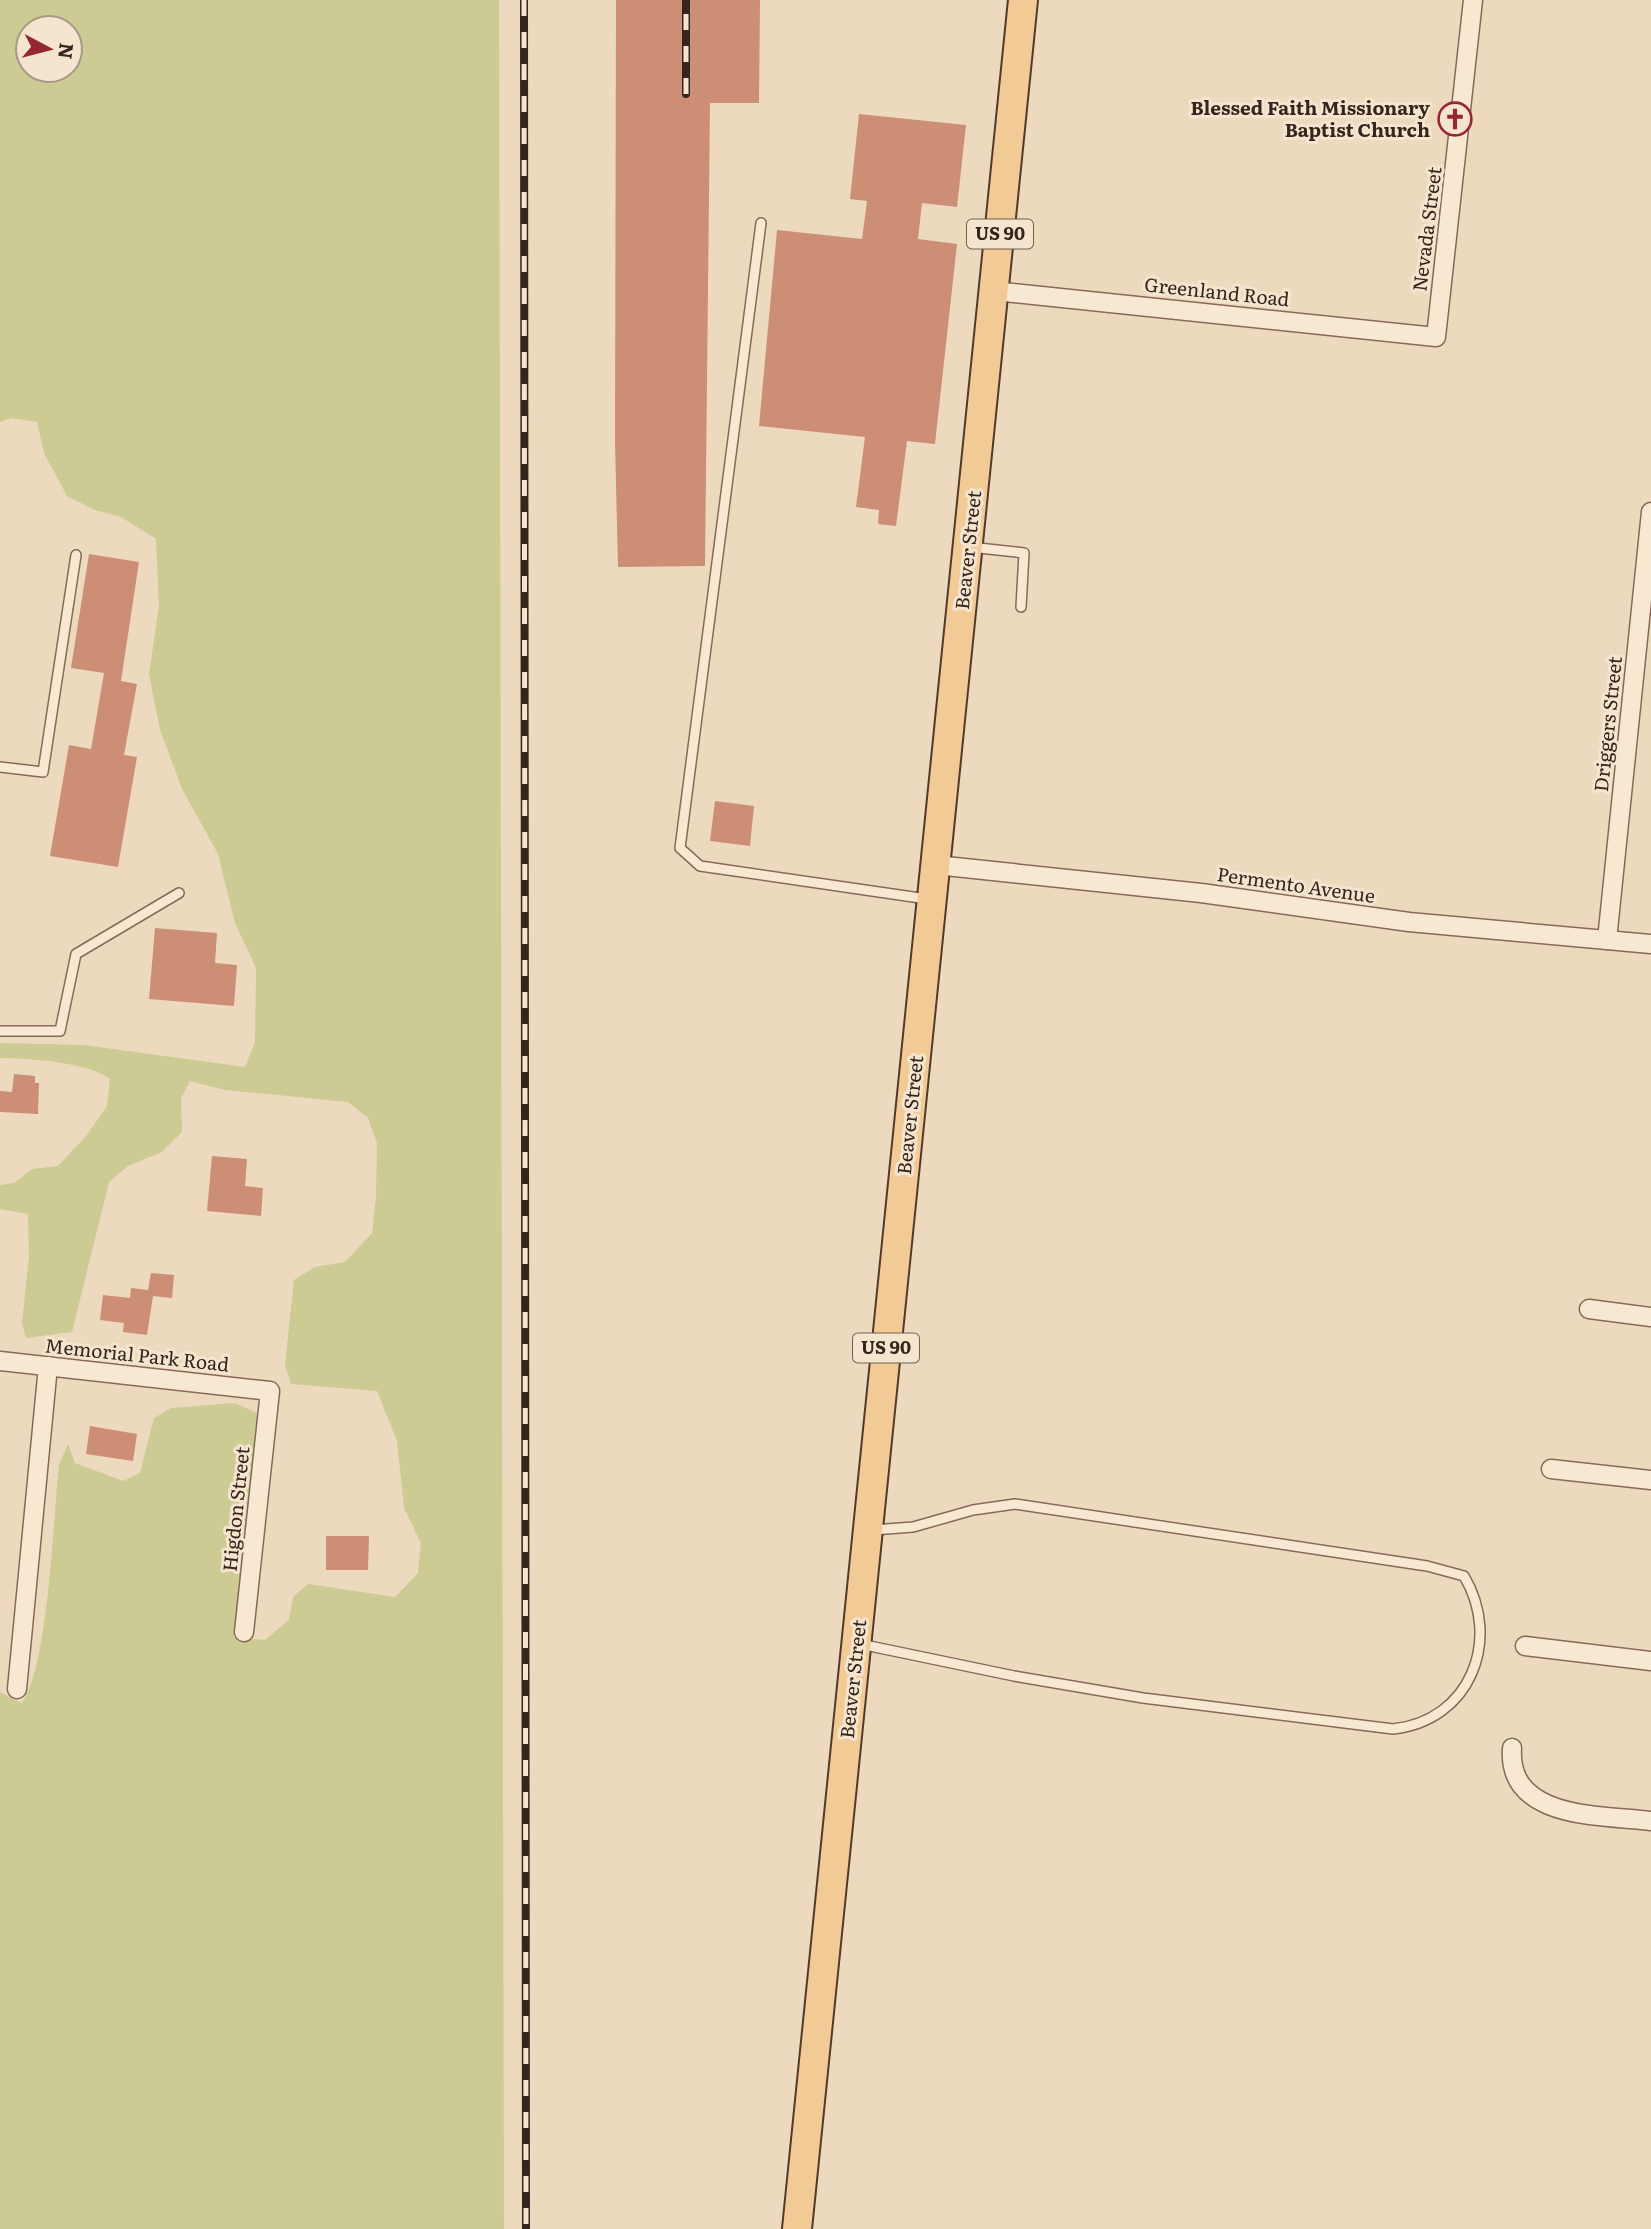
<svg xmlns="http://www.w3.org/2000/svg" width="1651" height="2229" font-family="Literata,serif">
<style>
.green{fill:#cbcb93;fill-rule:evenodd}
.building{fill:#cc8e74}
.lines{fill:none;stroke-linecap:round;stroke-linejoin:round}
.lane-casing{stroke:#866a57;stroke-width:12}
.street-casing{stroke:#866a57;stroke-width:21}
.primary-casing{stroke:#53392c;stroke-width:32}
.lane{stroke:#f9e8d1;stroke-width:9}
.street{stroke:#f9e8d1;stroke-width:18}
.primary{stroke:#f2ca95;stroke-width:28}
.rail-casing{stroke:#35251c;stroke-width:8}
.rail{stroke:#f5e5ce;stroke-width:5;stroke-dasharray:16;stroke-linecap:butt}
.labels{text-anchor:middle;stroke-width:6;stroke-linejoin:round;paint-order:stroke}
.shield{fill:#f5e5ce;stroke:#6f5f51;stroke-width:2}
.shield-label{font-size:18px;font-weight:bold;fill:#35251c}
.poi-label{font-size:19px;font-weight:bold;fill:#35251c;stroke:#f5e5ce;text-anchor:end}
.street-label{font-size:19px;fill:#35251c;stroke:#f5e5ce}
</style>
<rect width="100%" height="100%" fill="#eddabe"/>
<!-- green -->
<path class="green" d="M 0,0 L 499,0 L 504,2229 L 0,2229 L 0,1692 L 22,1703 C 49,1663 53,1519 59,1465 L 68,1444 L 75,1463 L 123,1481 L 140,1473 L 154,1418 L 171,1408 L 235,1403 L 263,1416 L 234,1637 L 265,1640 L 289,1620 L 293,1597 L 308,1584 L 395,1597 L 418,1573 L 421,1543 L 404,1508 L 397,1441 L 377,1391 L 291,1384 L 285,1365 L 294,1280 L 315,1267 L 345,1262 L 372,1233 L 376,1198 L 377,1143 L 368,1118 L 348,1102 L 225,1090 L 190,1081 L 181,1098 L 182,1132 L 162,1152 L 128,1166 L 109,1182 L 72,1332 L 26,1338 L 22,1322 L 29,1257 L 28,1214 L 0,1209 L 0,1185 L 14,1183 L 32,1169 L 58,1166 L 87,1135 L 107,1106 L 110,1079 C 88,1062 28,1058 0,1058 L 0,1043 L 84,1045 L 245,1067 L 255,1042 L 256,968 L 235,923 L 218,854 L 182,789 L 160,730 L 149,674 L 159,606 L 156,539 L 121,517 L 95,510 L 67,496 L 44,453 L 37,422 L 11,418 L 0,422 ZM 28,28 L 70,28 L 70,70 L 28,70 Z"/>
<!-- building -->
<g class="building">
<path d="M 616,0 L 760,0 L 759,103 L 710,103 L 705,566 L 618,567 L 615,442 Z"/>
<path d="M 859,114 L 966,125 L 957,207 L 922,203 L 918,239 L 957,244 L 935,444 L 907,441 L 896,526 L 878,524 L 879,510 L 856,507 L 865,437 L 759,426 L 777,230 L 862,239 L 867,201 L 850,199 Z"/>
<path d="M 89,554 L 139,562 L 121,681 L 137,684 L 124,755 L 137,757 L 118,867 L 50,856 L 69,745 L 91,749 L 104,673 L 71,668 Z"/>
<path d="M 715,801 L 754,806 L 750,846 L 710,841 Z"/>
<path d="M 155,928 L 217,933 L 215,963 L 237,965 L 234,1006 L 149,999 Z"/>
<path d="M 14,1074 L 35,1076 L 35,1083 L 39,1083 L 38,1114 L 0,1112 L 0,1091 L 12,1092 Z"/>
<path d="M 212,1156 L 247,1159 L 245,1186 L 263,1188 L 261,1216 L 207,1211 Z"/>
<path d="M 151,1273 L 174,1275 L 172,1298 L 153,1296 L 147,1335 L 123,1332 L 124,1323 L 100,1320 L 103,1295 L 130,1298 L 131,1288 L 148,1290 Z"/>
<path d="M 90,1426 L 137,1434 L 133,1461 L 86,1454 Z"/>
<path d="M 326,1536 L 369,1536 L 368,1570 L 326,1570 Z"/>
</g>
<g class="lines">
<defs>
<g id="lane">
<path d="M 761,223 L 680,848 L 700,866 L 927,899"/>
<path d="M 970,547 L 1024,553 L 1021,607"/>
<path d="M 0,767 L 43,772 L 76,555"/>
<path d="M 0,1031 L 60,1031 L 76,954 L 179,893"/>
<path d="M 860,1644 L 1014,1676 L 1143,1698 L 1393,1729 C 1470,1721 1502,1640 1464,1576 L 1427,1566 L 1015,1504 L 973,1510 L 913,1527 L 873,1530"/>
</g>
<g id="street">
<path d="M 994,291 L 1436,337 L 1473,0"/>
<path d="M 936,865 L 1201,893 L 1409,922 L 1651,944"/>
<path d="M 1607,940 L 1651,512"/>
<path d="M 1589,1309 L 1651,1317"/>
<path d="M 0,1361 L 270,1391 L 244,1632"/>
<path d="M 1551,1469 L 1651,1480"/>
<path d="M 1525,1646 L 1651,1661"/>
<path d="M 17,1689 L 48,1366"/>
<path d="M 1512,1748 C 1507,1820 1601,1815 1651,1821"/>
</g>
<path id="primary" d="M 797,2229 L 1023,0"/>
</defs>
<!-- lane casing -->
<use href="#lane" class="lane-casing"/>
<!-- street casing -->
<use href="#street" class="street-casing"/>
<!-- primary casing -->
<use href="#primary" class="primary-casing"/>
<!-- lane -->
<use href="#lane" class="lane"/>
<!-- street -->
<use href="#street" class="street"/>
<!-- primary -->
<use href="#primary" class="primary"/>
<defs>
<g id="rail">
<path d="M 524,0 L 526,2229"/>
<path d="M 686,94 L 686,0"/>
</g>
</defs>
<!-- rail casing -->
<use href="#rail" class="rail-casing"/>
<!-- rail -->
<use href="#rail" class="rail"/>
</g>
<!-- icons -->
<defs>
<symbol id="church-ring" viewBox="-11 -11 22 22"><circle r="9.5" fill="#f5e5ce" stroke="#952735" stroke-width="1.5"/><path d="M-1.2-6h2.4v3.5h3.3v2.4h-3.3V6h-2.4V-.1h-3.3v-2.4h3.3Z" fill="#952735"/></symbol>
</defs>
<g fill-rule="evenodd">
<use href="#church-ring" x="1436" y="100" width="38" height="38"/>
</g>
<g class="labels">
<!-- shield labels -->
<g class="shield">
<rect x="967" y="219.5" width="66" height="29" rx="5"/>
<rect x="853" y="1333.5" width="66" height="29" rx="5"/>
</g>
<g class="shield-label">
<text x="1000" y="240">US 90</text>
<text x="886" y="1354">US 90</text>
</g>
<!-- poi labels -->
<g class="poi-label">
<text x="1430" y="115">Blessed Faith Missionary<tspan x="1430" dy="22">Baptist Church</tspan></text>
</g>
<!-- street labels -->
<g class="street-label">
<text transform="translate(1427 229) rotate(-83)" y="7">Nevada Street</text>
<text transform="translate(1217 292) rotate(6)" y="7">Greenland Road</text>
<text transform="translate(968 550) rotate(-84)" y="7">Beaver Street</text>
<text transform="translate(1608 724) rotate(-84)" y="7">Driggers Street</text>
<text transform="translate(1296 885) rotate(8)" y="7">Permento Avenue</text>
<text transform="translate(910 1115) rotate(-84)" y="7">Beaver Street</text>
<text transform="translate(137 1355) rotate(6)" y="7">Memorial Park Road</text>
<text transform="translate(236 1509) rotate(-84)" y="7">Higdon Street</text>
<text transform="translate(853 1679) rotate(-84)" y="7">Beaver Street</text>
</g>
</g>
<!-- north arrow -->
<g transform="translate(49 49) rotate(97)"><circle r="33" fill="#f5e5ce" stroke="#a89887" stroke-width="2"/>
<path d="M0-5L12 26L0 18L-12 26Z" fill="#952735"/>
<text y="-10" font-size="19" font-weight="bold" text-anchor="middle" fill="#35251c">N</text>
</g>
</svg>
